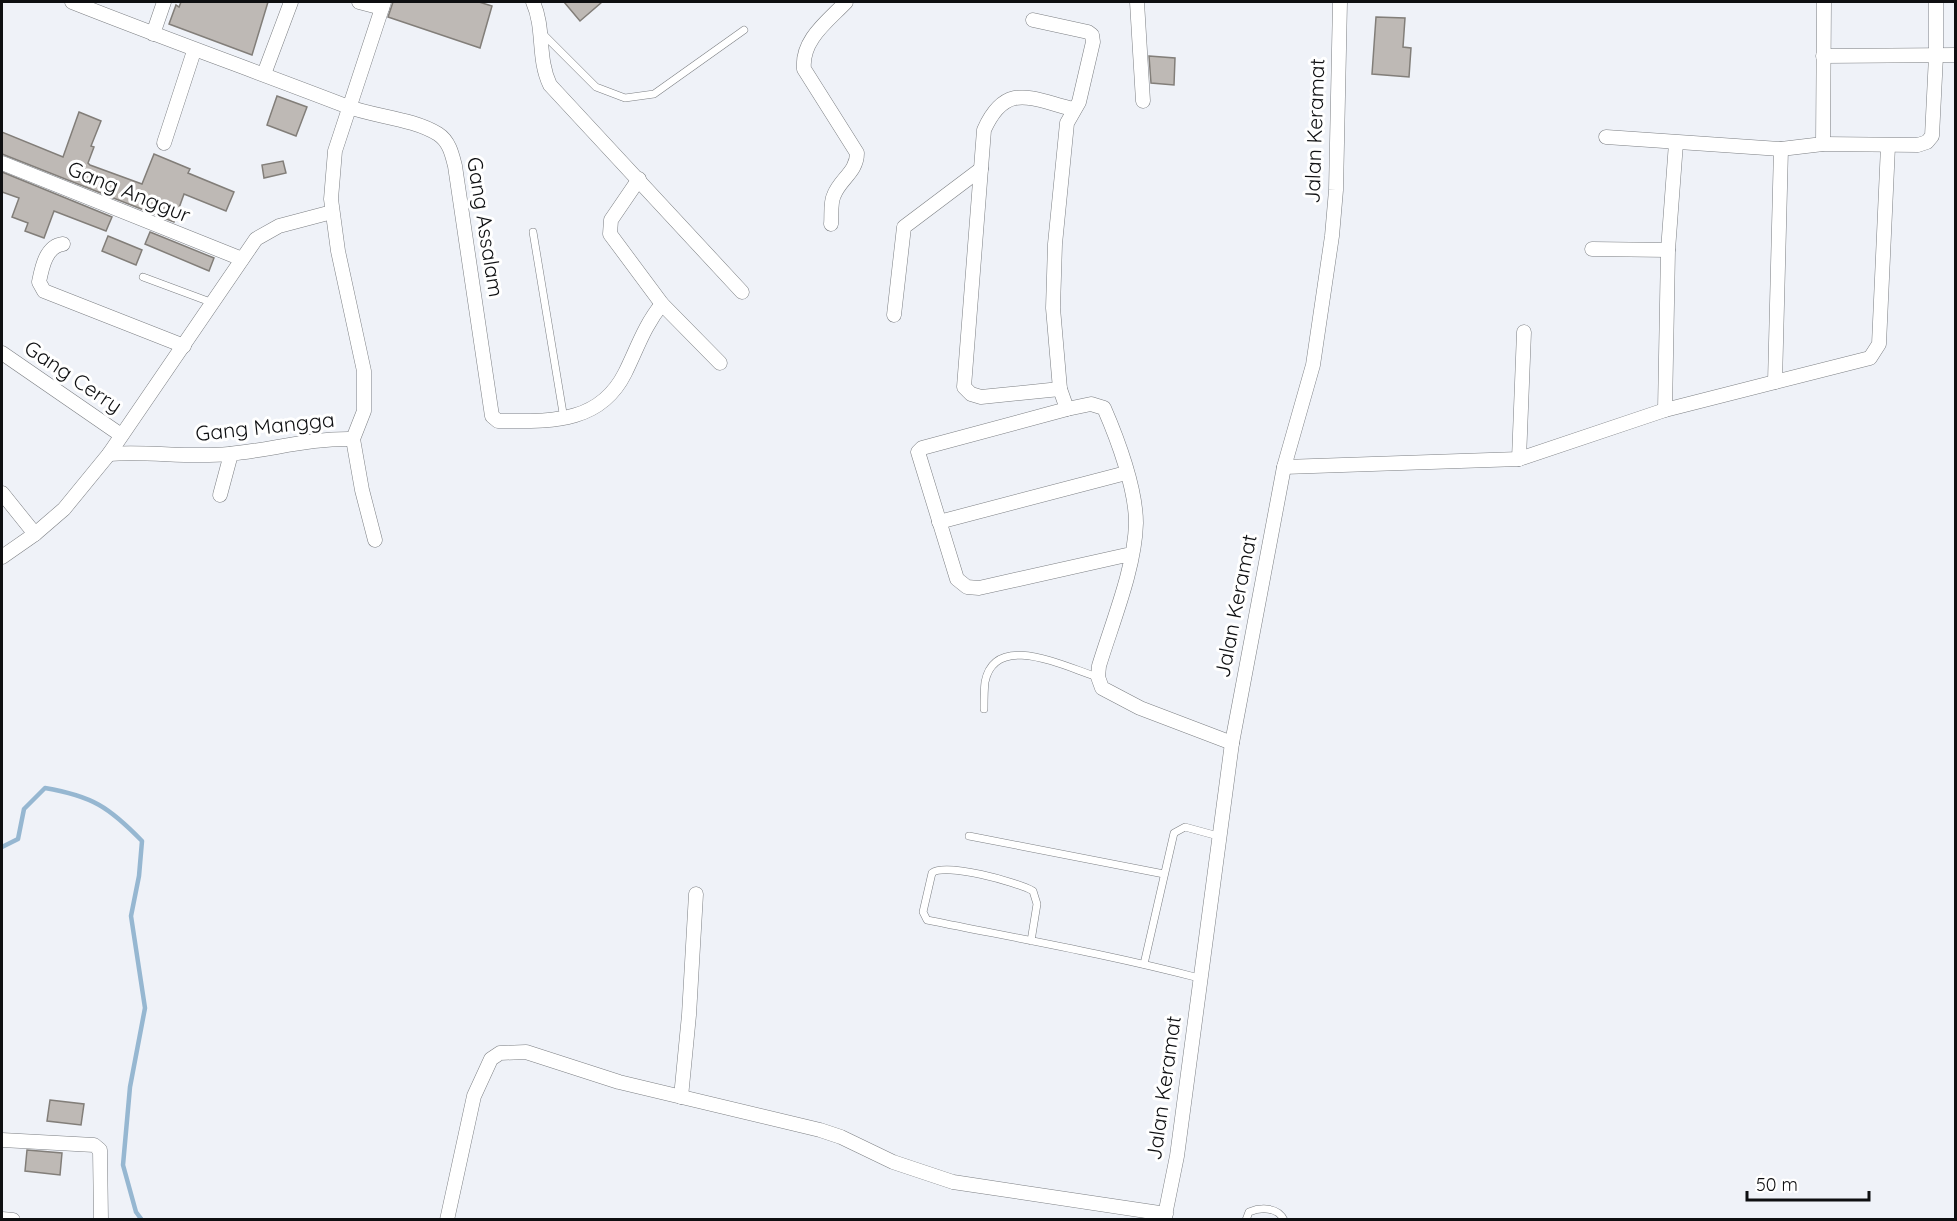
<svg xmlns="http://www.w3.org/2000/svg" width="1957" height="1221" font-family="Quicksand,sans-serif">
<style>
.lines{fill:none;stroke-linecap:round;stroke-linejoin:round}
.stream{stroke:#96b7d1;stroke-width:4.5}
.building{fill:#beb9b5;stroke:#827e79;stroke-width:1.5}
.lane-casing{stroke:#7c7f83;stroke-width:8}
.street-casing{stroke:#7c7f83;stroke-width:15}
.lane{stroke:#fff;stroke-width:7}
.street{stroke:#fff;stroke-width:14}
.labels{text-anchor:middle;stroke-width:6;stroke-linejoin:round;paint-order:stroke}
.street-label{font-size:21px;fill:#0e0f11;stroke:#fff}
</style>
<rect width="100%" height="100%" fill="#eff2f8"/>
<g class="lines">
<!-- stream -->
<path class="stream" d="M 2,847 L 18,839 L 24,809 L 45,788 C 92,796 109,807 142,841 L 139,876 L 131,916 L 145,1008 L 130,1087 L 123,1165 L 136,1212 L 142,1220"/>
</g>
<!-- building -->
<g class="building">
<path d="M 181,2 L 268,2 L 252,55 L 169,24 L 176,5 L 179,7 Z"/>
<path d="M 393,2 L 479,2 L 492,6 L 480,48 L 388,17 Z"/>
<path d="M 564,2 L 602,2 L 580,21 Z"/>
<path d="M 1376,17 L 1405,18 L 1403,47 L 1411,48 L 1409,77 L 1372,74 Z"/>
<path d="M 1149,56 L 1175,58 L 1174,85 L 1151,83 Z"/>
<path d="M 277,96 L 307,107 L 296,136 L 267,125 Z"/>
<path d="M 79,112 L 101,121 L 91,146 L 94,147 L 88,163 L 90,165 L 142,184 L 154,154 L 190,169 L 188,173 L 234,192 L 226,211 L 184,194 L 174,222 L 2,154 L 2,132 L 63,157 Z"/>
<path d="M 283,161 L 286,173 L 264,178 L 262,165 Z"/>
<path d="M 2,172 L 112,217 L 106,231 L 54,211 L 44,238 L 25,231 L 28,223 L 12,217 L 19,198 L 2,192 Z"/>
<path d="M 150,232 L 214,258 L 209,271 L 145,244 Z"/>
<path d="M 108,236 L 142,250 L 136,265 L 102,251 Z"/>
<path d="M 50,1100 L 84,1104 L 81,1125 L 47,1121 Z"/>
<path d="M 27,1150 L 62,1153 L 60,1175 L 25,1171 Z"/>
</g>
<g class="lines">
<defs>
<g id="lane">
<path d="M 542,33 L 596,87 L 625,98 L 654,94 L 744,30"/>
<path d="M 533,232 L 564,419"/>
<path d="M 143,277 L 213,303"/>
<path d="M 984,709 C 984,700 984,690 985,682 C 995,630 1067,668 1098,677"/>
<path d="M 969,836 L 1164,874"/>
<path d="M 1031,941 L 1037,904 L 1033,891 C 1017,882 945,862 932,873 L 923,912 L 927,920 L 932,921 C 1021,939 1111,955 1199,978"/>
<path d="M 1144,964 L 1174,833 L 1185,827 L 1218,836"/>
<path d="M 1246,1220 L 1249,1212 C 1261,1207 1278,1207 1284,1220"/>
</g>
<g id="street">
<path d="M 72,2 C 163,38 255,71 346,106 C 375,117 412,118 438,134 C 449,141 452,154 455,166 L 492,416 L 498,421 C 548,421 599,425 625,373 C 637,349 644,326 662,304"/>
<path d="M 359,2 L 382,8"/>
<path d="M 533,2 C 545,29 537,58 550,85 L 742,292"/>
<path d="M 1137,2 L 1143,101"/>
<path d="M 1033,20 L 1088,32 L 1092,35 L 1093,42 L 1079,102 L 1067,123 L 1055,244 L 1053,308 L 1060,389 L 1067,409"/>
<path d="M 153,34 L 164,2"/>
<path d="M 1823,56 L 1956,55"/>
<path d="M 264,74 L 291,2"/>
<path d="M 1606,137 L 1781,149 L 1823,144 L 1918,145 L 1927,142 L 1932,136 L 1936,56 L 1936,2"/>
<path d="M 164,143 L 194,51"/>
<path d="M 1823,144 L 1824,2"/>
<path d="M 2,163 L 242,259"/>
<path d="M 639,179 L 611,220 L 610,234 L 662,304 L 720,363"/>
<path d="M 831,224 C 832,215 830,203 834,195 C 840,179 857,172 857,153 L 804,69 C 801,40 828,21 846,2"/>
<path d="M 63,244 C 46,246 42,267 39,282 L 44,291 L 184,346"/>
<path d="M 1592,249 L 1668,250"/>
<path d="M 894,315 L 904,227 L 981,169"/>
<path d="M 2,353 L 121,435"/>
<path d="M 1775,382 L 1781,149"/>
<path d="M 1060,389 L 981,397 L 971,394 L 964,387 L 984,130 C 1006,81 1031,99 1073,109"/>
<path d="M 1665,410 L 1668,250 L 1676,143"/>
<path d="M 109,454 C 149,451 189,458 229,454 C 271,450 310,438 353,439"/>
<path d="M 1519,459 L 1524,332"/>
<path d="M 1284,467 L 1519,459 L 1665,410 L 1870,358 L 1879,344 L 1888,146"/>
<path d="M 2,493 L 35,534"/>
<path d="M 220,495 L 231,454"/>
<path d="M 939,522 L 1126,473"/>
<path d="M 375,540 L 362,490 L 353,439 L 364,411 L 364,371 L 338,251 L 331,199 L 335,151 L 384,2"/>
<path d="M 1131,554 L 979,588 L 967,587 L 957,579 L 918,452 L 922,448 L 1067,409 L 1091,404 L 1104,408 C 1118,440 1136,489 1136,523 C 1135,568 1112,623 1099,666 L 1098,677 L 1102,688 L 1140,708 L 1232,743"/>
<path d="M 2,557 L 35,534 L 64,509 L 109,454 L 256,239 L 279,226 L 332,212"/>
<path d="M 681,1097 L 689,1015 L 696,894"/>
<path d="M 2,1140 L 94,1145 L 100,1150 L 101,1220"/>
<path d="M 2,1219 L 13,1220"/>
<path d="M 447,1220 L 474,1096 L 491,1059 L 500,1053 L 526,1052 L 619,1082 L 820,1130 L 841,1137 L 893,1162 L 953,1182 L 1166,1214"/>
<path d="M 1164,1220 L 1177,1156 L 1232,743 L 1284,467 L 1313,365 L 1332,236 L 1336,190 L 1340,2"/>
</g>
</defs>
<!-- lane casing -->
<use href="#lane" class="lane-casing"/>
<!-- street casing -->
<use href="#street" class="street-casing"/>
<!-- lane -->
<use href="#lane" class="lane"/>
<!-- street -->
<use href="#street" class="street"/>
</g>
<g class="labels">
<!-- street labels -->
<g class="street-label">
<text transform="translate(1315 131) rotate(-88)" y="7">Jalan Keramat</text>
<text transform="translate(129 192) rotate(22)" y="7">Gang Anggur</text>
<text transform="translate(485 227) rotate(81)" y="7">Gang Assalam</text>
<text transform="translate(73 377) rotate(34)" y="7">Gang Cerry</text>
<text transform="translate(265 427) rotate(-6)" y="7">Gang Mangga</text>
<text transform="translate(1236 606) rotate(-79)" y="7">Jalan Keramat</text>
<text transform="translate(1164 1088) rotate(-82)" y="7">Jalan Keramat</text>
</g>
</g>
<!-- border -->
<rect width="1957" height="1221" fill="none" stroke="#0e0f11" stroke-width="6"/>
<!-- scale -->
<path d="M1747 1191v9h122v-9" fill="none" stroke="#0e0f11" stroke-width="3"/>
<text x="1756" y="1191" font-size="18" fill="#0e0f11" stroke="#ffffff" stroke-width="4.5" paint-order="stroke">50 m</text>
</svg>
